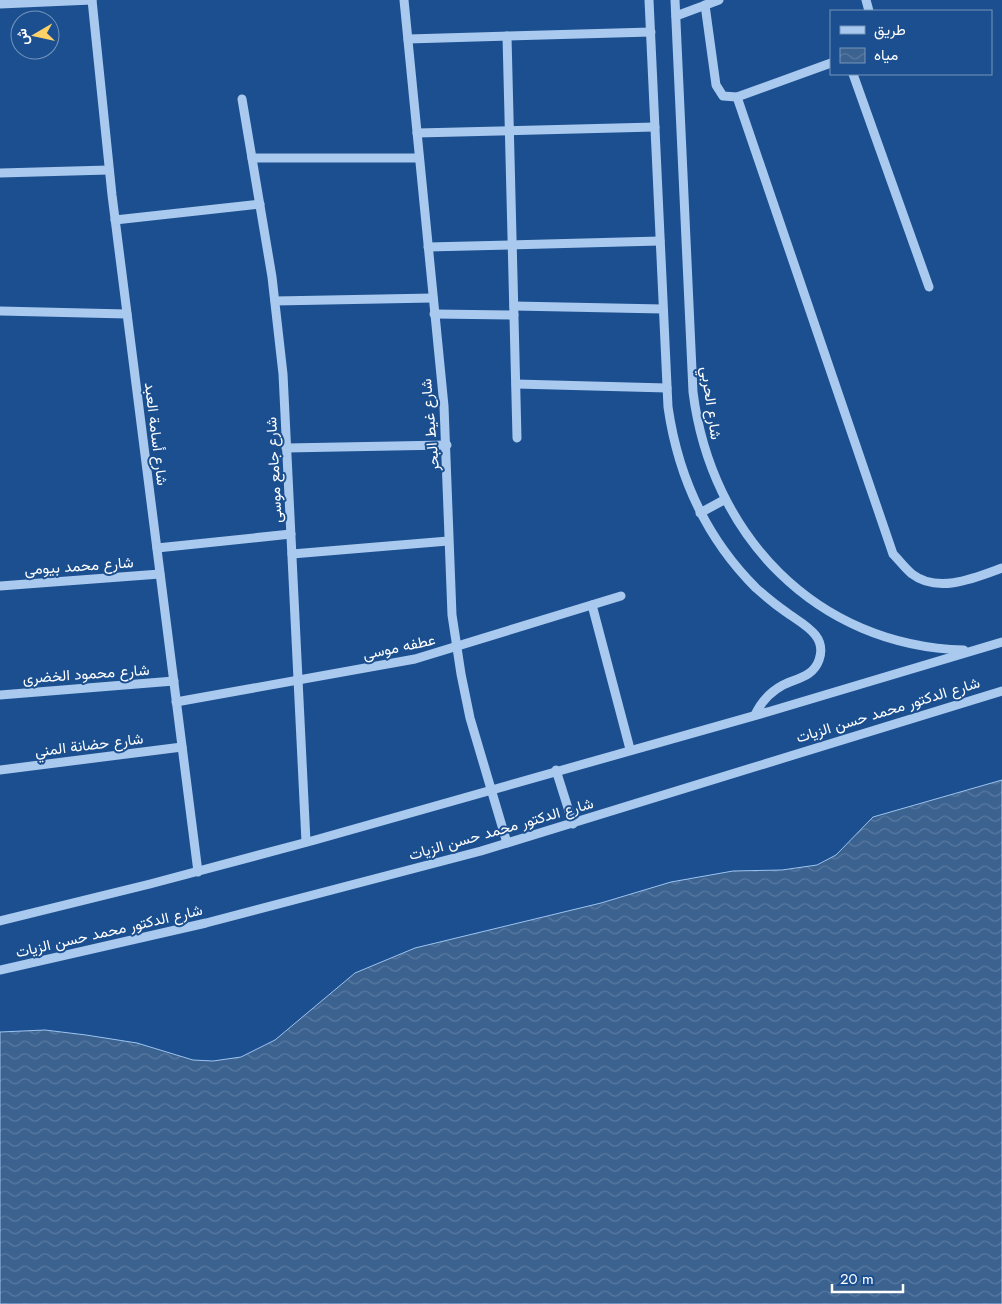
<svg xmlns="http://www.w3.org/2000/svg" width="1002" height="1304" font-family="Jost,Vazirmatn,sans-serif">
<style>
.water{fill:url(#water-waves);stroke:#9cc4f0}
.lines{fill:none;stroke-linecap:round;stroke-linejoin:round}
.minor{stroke:#a9c9ee;stroke-width:9}
.labels{text-anchor:middle;stroke-width:4;stroke-linejoin:round;paint-order:stroke}
.street-label{font-size:15px;fill:#fff;stroke:#1b4f8f}
</style>
<defs>
<pattern id="water-waves" width="16" height="10" patternUnits="userSpaceOnUse" patternTransform="scale(1.25)"><rect width="16" height="10" fill="#3c6290"/><path d="M0 5q4-4 8 0t8 0" fill="none" stroke="#597aa1"/></pattern>
</defs>
<rect width="100%" height="100%" fill="#1b4f8f"/>
<!-- water -->
<path class="water" d="M 1002,780 L 1002,1304 L 0,1304 L 0,1032 L 45,1030 L 86,1035 L 137,1043 L 193,1060 L 213,1061 L 241,1057 L 275,1040 L 355,973 L 415,948 L 601,903 L 671,882 L 733,871 L 782,870 L 817,865 L 836,855 L 873,817 Z"/>
<g class="lines">
<!-- minor -->
<g class="minor">
<path d="M 92,0 L 112,195 L 198,872"/>
<path d="M 404,0 L 444,406 L 452,615 L 461,674 L 470,718 L 507,843"/>
<path d="M 649,0 L 668,407 C 678,476 706,538 756,588 C 765,596 776,605 786,612 C 802,624 828,635 819,660 C 813,677 797,678 783,685 C 770,692 761,702 755,715"/>
<path d="M 675,0 L 693,392 C 711,535 816,646 964,650"/>
<path d="M 866,0 L 869,11"/>
<path d="M 0,4 L 92,0"/>
<path d="M 705,5 L 716,85 L 723,96 L 737,97 L 831,63"/>
<path d="M 676,16 L 719,0"/>
<path d="M 507,36 L 517,438"/>
<path d="M 408,39 L 651,32"/>
<path d="M 853,74 L 929,287"/>
<path d="M 737,97 L 893,554 C 899,560 905,568 912,574 C 938,594 975,578 1002,568"/>
<path d="M 242,99 L 272,277 L 283,374 L 306,842"/>
<path d="M 417,133 L 655,127"/>
<path d="M 252,158 L 419,158"/>
<path d="M 0,173 L 109,170"/>
<path d="M 115,220 L 260,204"/>
<path d="M 428,247 L 660,241"/>
<path d="M 275,301 L 433,298"/>
<path d="M 514,306 L 663,309"/>
<path d="M 0,311 L 127,314"/>
<path d="M 434,314 L 514,315"/>
<path d="M 516,384 L 667,388"/>
<path d="M 286,448 L 447,445"/>
<path d="M 700,513 L 724,500"/>
<path d="M 157,548 L 291,534"/>
<path d="M 292,554 L 448,541"/>
<path d="M 0,586 L 160,574"/>
<path d="M 592,605 L 630,749"/>
<path d="M 0,695 L 174,681"/>
<path d="M 176,702 L 415,659 L 621,596"/>
<path d="M 0,770 L 182,747"/>
<path d="M 556,770 L 573,824"/>
<path d="M 0,921 L 150,884 L 315,840 L 771,711 L 1002,642"/>
<path d="M 0,970 L 206,923 L 481,851 L 1002,691"/>
</g>
</g>
<g class="labels">
<!-- street labels -->
<g class="street-label">
<text transform="translate(711 403) rotate(82)" y="5">شارع الحربي</text>
<text transform="translate(430 425) rotate(-95)" y="5">شارع غيط البحر</text>
<text transform="translate(156 434) rotate(83)" y="5">شارع أسامة العبد</text>
<text transform="translate(274 470) rotate(-93)" y="5">شارع جامع موسى</text>
<text transform="translate(79 566) rotate(-4)" y="5">شارع محمد بيومى</text>
<text transform="translate(399 647) rotate(-12)" y="5">عطفه موسى</text>
<text transform="translate(86 674) rotate(-4)" y="5">شارع محمود الخضرى</text>
<text transform="translate(888 710) rotate(-17)" y="5">شارع الدكتور محمد حسن الزيات</text>
<text transform="translate(89 745) rotate(-7)" y="5">شارع حضانة المني</text>
<text transform="translate(501 829) rotate(-16)" y="5">شارع الدكتور محمد حسن الزيات</text>
<text transform="translate(109 931) rotate(-13)" y="5">شارع الدكتور محمد حسن الزيات</text>
</g>
</g>
<!-- legend -->
<rect x="830" y="10" width="162" height="65" fill="#1b4f8f" stroke="#7695bc"/>
<rect x="840" y="26" width="25" height="8" fill="#a9c9ee" stroke="#7695bc"/>
<text x="874" y="35" font-size="15" fill="#ffffff">طريق</text>
<rect x="840" y="48" width="25" height="15" fill="url(#water-waves)" stroke="#7695bc"/>
<text x="874" y="60" font-size="15" fill="#ffffff">مياه</text>
<!-- north arrow -->
<g transform="translate(35 35) rotate(261)"><circle r="24" fill="#1b4f8f" stroke="#7695bc"/>
<path d="M0-4L9 19L0 12L-9 19Z" fill="#ffd166"/>
<text y="-8" font-size="14" font-weight="bold" text-anchor="middle" fill="#ffffff">ش</text>
</g>
<!-- scale -->
<path d="M832 1284v8h71v-8" fill="none" stroke="#ffffff" stroke-width="2.5"/>
<text x="840" y="1284" font-size="15" fill="#ffffff" stroke="#1b4f8f" stroke-width="4" paint-order="stroke">20 m</text>
</svg>
